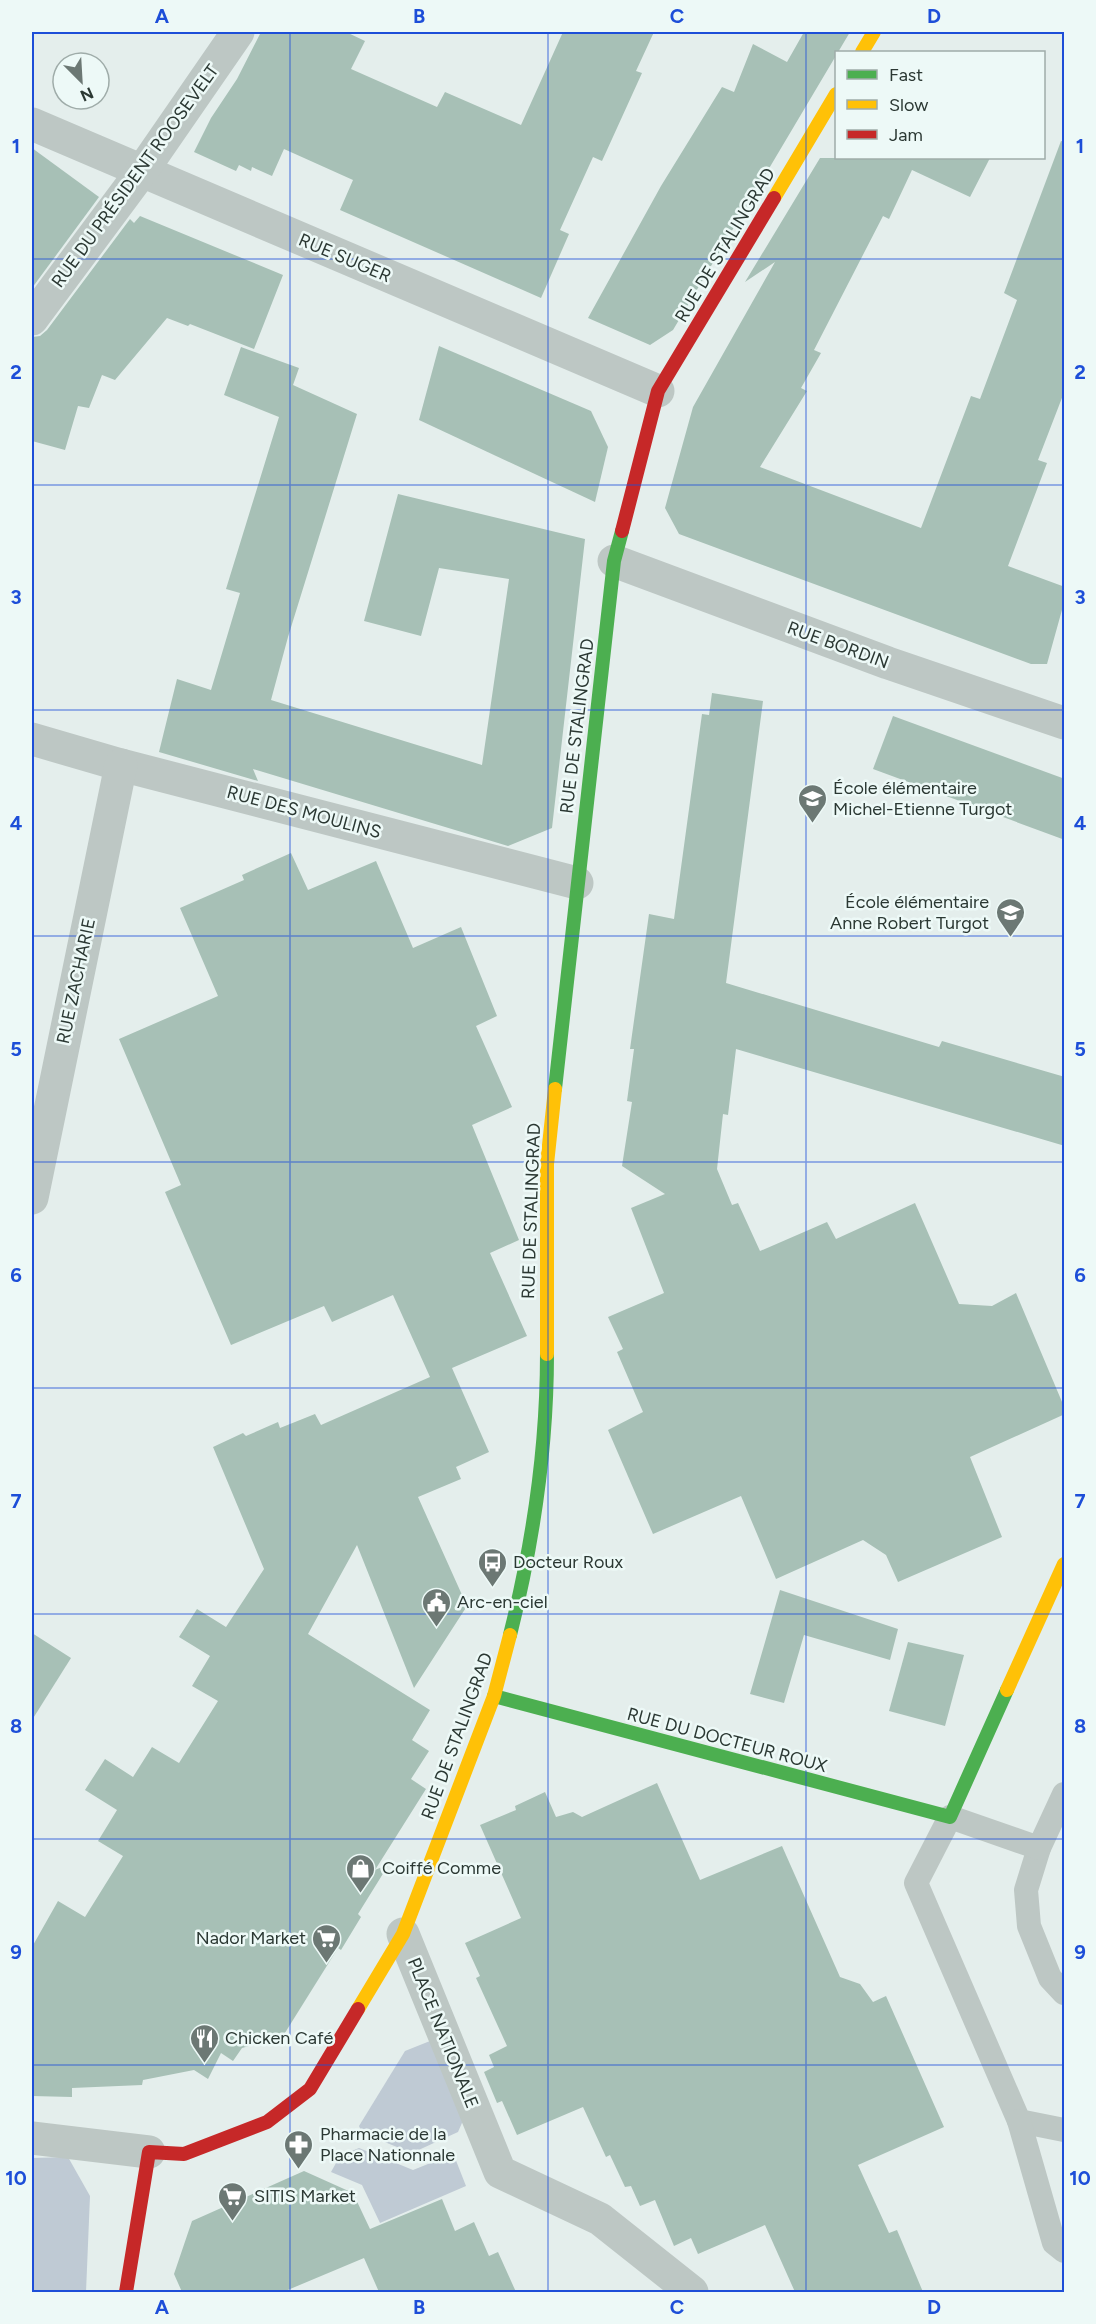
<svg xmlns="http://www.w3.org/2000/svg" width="1096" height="2324" font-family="Figtree,sans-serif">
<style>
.green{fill:#bfcad4}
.building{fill:#a7c0b6}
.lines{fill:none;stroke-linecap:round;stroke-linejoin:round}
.lane{stroke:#bdc7c4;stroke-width:24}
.street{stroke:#bdc7c4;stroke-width:33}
.fast{stroke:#4caf50;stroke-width:14}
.slow{stroke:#ffc107;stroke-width:14}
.jam{stroke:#c62828;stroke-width:14}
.grid{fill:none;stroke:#1d4ed8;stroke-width:1.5;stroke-opacity:0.55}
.labels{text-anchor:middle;stroke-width:5;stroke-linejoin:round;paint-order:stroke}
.street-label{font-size:18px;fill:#2b3833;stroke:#edf9f7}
.poi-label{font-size:18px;fill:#2b3833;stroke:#edf9f7;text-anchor:start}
.neatline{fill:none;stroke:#1d4ed8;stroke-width:2}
.grid-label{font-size:20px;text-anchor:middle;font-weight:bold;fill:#1d4ed8}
</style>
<rect width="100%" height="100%" fill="#e4eeec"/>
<!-- green -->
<g class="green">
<path d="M 435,2039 L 465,2116 L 458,2132 L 412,2153 L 362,2133 L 359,2126 L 405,2051 Z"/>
<path d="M 359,2148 L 413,2170 L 448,2156 L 455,2158 L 466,2186 L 380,2223 L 362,2185 L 331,2172 L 340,2156 Z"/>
<path d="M 68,2157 L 90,2196 L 86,2292 L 32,2292 L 32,2158 Z"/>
</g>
<!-- building -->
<g class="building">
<path d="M 261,32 L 346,32 L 365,41 L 351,69 L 437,107 L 445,92 L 521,125 L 563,32 L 654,32 L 636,71 L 642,73 L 602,161 L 593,157 L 560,230 L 569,234 L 541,298 L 340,210 L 353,180 L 284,149 L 272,176 L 252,167 L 251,171 L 239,165 L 236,171 L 194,152 L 211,118 L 237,79 Z"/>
<path d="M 804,32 L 850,32 L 673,330 L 650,345 L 588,318 L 661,186 L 722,87 L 734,92 L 753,44 L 787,62 Z"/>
<path d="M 1061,141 L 1065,142 L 1065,390 L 1038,460 L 1047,463 L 1008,566 L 1065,587 L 1065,599 L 1047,664 L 1031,664 L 679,534 L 665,508 L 693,407 L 775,262 L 745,282 L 820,158 L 990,158 L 970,197 L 912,170 L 889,219 L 883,216 L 814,350 L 821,353 L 801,388 L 807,391 L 760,467 L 921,528 L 971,396 L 980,399 L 1017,300 L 1004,293 Z"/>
<path d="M 32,148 L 99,197 L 32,288 Z"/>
<path d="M 140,216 L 283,275 L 254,349 L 190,324 L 188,326 L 167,318 L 115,380 L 102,375 L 89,408 L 78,406 L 65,450 L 32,441 L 32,337 L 40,336 L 47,330 L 130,219 L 134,223 Z"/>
<path d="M 439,346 L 591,411 L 608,447 L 595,502 L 419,420 Z"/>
<path d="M 241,347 L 299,368 L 293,385 L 357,414 L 288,637 L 271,700 L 482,765 L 509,579 L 439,568 L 421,636 L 364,621 L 398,494 L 585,539 L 552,828 L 508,846 L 253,769 L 258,781 L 159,752 L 177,679 L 211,690 L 240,593 L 226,589 L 279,417 L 224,395 Z"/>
<path d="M 712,693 L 763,701 L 726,983 L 939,1047 L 942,1041 L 1065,1077 L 1065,1146 L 736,1049 L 728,1115 L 723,1114 L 717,1169 L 732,1205 L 738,1203 L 760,1251 L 827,1222 L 836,1239 L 915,1203 L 959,1304 L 992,1306 L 1016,1293 L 1065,1409 L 1065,1414 L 970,1457 L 1002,1537 L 898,1582 L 886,1555 L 863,1540 L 776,1579 L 741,1496 L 653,1534 L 608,1430 L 643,1412 L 617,1352 L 623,1349 L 608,1317 L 664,1293 L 631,1208 L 665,1194 L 622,1166 L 632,1102 L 627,1101 L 634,1049 L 630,1049 L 649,914 L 674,919 L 702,714 L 709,715 Z"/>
<path d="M 893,716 L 1065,779 L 1065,840 L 873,769 Z"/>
<path d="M 291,853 L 308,890 L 376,861 L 413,948 L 461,927 L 497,1016 L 476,1026 L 512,1107 L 472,1125 L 519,1240 L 490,1253 L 527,1336 L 452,1368 L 489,1452 L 456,1467 L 461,1479 L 418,1497 L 467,1606 L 414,1688 L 357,1545 L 308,1634 L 430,1710 L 412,1740 L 429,1751 L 411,1779 L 426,1789 L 375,1870 L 389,1864 L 358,1914 L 361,1917 L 341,1950 L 338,1948 L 283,2036 L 242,2048 L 233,2061 L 221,2053 L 208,2079 L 194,2070 L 143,2080 L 142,2085 L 72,2088 L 72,2097 L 32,2096 L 32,1947 L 58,1901 L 85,1917 L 123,1856 L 98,1841 L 117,1810 L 85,1790 L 105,1759 L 133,1777 L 152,1747 L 179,1763 L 218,1701 L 192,1686 L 210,1656 L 179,1637 L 197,1609 L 226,1627 L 264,1569 L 213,1447 L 243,1433 L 246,1436 L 278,1422 L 280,1428 L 315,1414 L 321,1425 L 430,1377 L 393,1295 L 332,1322 L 324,1306 L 231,1345 L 165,1192 L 181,1185 L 119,1039 L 218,996 L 180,908 L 244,880 L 242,875 Z"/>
<path d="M 780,1590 L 898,1629 L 890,1660 L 804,1635 L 784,1703 L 750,1694 Z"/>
<path d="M 32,1633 L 71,1658 L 32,1720 Z"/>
<path d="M 908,1642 L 964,1655 L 945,1726 L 889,1711 Z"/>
<path d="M 657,1783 L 700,1880 L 782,1846 L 840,1977 L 860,1984 L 873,2002 L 886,1996 L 944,2127 L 858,2165 L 889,2233 L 897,2230 L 923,2292 L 795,2292 L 765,2225 L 698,2254 L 691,2238 L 674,2246 L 655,2200 L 640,2206 L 631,2186 L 625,2187 L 610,2155 L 606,2157 L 583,2107 L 517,2135 L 502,2101 L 497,2103 L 484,2072 L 494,2067 L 489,2055 L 507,2046 L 476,1978 L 480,1976 L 465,1943 L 521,1918 L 480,1825 L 516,1810 L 515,1806 L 545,1792 L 556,1817 L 573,1812 L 582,1817 Z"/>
<path d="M 304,2171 L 353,2193 L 370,2229 L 442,2199 L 455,2231 L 474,2222 L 489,2256 L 498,2252 L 516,2292 L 379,2292 L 364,2258 L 283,2292 L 182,2292 L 174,2274 L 192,2221 Z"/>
</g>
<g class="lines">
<!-- lane -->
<g class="lane">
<path d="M 1064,1794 L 1039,1848 L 1026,1890 L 1029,1926 L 1050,1978 L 1064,1993"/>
<path d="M 1039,1848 L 950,1817 L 916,1883 L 1019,2121 L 1064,2130"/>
<path d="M 1019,2121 L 1054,2243 L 1064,2251"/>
</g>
<!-- street -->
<g class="street">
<path d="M 32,124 L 658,391"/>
<path d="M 32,319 L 142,171 L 238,32"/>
<path d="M 614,561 L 888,663 L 1064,723"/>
<path d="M 32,739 L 121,765 L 577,883"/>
<path d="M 32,1198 L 121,765"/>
<path d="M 403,1934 L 500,2172 L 600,2219 L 692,2292"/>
<path d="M 32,2138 L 149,2152"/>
</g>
<!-- fast -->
<g class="fast">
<path d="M 555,1089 L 614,561 L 622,531"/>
<path d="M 510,1635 C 533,1543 547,1449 547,1354"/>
<path d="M 494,1696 L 950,1817 L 1007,1690"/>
</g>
<!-- slow -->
<g class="slow">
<path d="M 862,52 L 874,32"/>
<path d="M 774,198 L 836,94"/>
<path d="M 547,1354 L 547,1164 L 555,1089"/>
<path d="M 1007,1690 L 1064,1564"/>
<path d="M 358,2009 L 403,1934 L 494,1696 L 510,1635"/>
</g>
<!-- jam -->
<g class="jam">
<path d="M 622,531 L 658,391 L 774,198"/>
<path d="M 126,2292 L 149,2152 L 184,2154 L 267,2122 L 310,2089 L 358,2009"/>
</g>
</g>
<!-- grid -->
<path class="grid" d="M 290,32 L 290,2292M 548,32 L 548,2292M 806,32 L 806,2292M 32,259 L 1064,259M 32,485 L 1064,485M 32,710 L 1064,710M 32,936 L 1064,936M 32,1162 L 1064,1162M 32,1388 L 1064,1388M 32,1614 L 1064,1614M 32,1839 L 1064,1839M 32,2065 L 1064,2065"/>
<!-- icons -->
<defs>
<symbol id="school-pin" viewBox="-11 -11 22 30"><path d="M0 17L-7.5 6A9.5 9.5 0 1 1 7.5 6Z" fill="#6c7874" stroke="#edf9f7"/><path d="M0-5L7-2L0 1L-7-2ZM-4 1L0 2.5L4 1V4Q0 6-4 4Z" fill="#fff"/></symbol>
<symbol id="bus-pin" viewBox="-11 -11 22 30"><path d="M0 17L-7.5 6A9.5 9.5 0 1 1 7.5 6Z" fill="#6c7874" stroke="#edf9f7"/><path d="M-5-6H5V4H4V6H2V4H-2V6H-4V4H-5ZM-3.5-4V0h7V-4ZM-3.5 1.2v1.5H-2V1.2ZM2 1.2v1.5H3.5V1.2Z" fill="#fff"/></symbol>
<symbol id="civic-pin" viewBox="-11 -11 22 30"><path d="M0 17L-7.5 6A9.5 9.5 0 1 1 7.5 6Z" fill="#6c7874" stroke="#edf9f7"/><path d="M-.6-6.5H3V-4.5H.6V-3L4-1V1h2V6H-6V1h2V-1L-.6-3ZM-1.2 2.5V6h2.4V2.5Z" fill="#fff"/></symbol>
<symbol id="shop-pin" viewBox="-11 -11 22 30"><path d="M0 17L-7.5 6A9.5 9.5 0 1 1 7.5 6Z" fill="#6c7874" stroke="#edf9f7"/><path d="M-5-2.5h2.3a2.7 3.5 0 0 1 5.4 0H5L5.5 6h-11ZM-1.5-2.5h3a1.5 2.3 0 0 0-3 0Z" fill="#fff"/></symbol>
<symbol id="supermarket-pin" viewBox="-11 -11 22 30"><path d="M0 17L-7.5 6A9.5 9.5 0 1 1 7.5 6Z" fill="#6c7874" stroke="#edf9f7"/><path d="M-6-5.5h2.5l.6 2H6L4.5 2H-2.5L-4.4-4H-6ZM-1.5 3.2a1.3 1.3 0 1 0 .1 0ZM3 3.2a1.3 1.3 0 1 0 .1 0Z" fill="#fff"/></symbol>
<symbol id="restaurant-pin" viewBox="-11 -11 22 30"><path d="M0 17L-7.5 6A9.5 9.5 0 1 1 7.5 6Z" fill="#6c7874" stroke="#edf9f7"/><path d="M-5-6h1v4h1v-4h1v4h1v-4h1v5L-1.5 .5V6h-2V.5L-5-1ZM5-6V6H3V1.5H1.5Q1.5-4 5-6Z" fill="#fff"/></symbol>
<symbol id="pharmacy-pin" viewBox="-11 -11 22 30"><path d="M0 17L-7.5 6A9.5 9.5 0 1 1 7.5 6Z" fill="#6c7874" stroke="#edf9f7"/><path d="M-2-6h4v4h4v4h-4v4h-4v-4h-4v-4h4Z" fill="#fff"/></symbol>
</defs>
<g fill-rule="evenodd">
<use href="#school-pin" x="796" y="782" width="33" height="45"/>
<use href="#school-pin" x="994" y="896" width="33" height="45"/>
<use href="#bus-pin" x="476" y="1546" width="33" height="45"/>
<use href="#civic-pin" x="420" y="1586" width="33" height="45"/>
<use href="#shop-pin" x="344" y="1852" width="33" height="45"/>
<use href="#supermarket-pin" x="310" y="1922" width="33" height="45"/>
<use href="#restaurant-pin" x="188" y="2022" width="33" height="45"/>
<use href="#pharmacy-pin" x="282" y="2128" width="33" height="45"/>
<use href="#supermarket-pin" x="216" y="2180" width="33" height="45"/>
</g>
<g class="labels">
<!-- street labels -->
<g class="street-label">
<text transform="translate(135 176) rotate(-54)" y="6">RUE DU PRÉSIDENT ROOSEVELT</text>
<text transform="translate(725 245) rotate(-59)" y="6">RUE DE STALINGRAD</text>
<text transform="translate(345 258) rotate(23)" y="6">RUE SUGER</text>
<text transform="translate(838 645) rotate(20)" y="6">RUE BORDIN</text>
<text transform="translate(577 726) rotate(-83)" y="6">RUE DE STALINGRAD</text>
<text transform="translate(304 812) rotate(15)" y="6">RUE DES MOULINS</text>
<text transform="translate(76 981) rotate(-78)" y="6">RUE ZACHARIE</text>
<text transform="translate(531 1211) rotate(-88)" y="6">RUE DE STALINGRAD</text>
<text transform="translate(457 1736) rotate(-70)" y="6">RUE DE STALINGRAD</text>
<text transform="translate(727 1740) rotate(15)" y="6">RUE DU DOCTEUR ROUX</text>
<text transform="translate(443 2033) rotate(68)" y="6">PLACE NATIONALE</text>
</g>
<!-- poi labels -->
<g class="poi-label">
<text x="833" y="794">École élémentaire<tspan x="833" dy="21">Michel-Etienne Turgot</tspan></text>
<text x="989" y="908" text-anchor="end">École élémentaire<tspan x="989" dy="21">Anne Robert Turgot</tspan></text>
<text x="513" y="1568">Docteur Roux</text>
<text x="457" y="1608">Arc-en-ciel</text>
<text x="382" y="1874">Coiffé Comme</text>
<text x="306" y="1944" text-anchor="end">Nador Market</text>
<text x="225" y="2044">Chicken Café</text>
<text x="320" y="2140">Pharmacie de la<tspan x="320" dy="21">Place Nationnale</tspan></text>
<text x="254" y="2202">SITIS Market</text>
</g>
</g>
<!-- border -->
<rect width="1096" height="2324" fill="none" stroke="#edf9f7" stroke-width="66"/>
<!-- legend -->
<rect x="835" y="51" width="210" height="108" fill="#edf9f7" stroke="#9faca9" stroke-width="1.5"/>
<rect x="847" y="70" width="30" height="9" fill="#4caf50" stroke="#9faca9" stroke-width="1.5"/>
<text x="889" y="81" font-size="18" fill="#2b3833">Fast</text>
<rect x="847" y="100" width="30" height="9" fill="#ffc107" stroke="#9faca9" stroke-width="1.5"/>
<text x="889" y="111" font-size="18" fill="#2b3833">Slow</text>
<rect x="847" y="130" width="30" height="9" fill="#c62828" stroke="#9faca9" stroke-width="1.5"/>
<text x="889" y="141" font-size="18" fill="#2b3833">Jam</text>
<!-- north arrow -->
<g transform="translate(81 81) rotate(156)"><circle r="28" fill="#edf9f7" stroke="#9faca9" stroke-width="1.5"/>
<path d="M0-4.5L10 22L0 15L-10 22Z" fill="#6c7874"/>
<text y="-9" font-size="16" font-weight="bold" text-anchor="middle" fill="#2b3833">N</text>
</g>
<rect x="33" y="33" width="1030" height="2258" class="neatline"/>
<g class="grid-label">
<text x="162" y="23">A</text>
<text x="419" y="23">B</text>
<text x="677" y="23">C</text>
<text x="934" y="23">D</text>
<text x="16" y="153">1</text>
<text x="1080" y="153">1</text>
<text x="16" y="379">2</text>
<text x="1080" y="379">2</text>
<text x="16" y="604">3</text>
<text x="1080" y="604">3</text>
<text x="16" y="830">4</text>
<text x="1080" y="830">4</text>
<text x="16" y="1056">5</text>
<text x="1080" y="1056">5</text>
<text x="16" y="1282">6</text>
<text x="1080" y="1282">6</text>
<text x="16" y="1508">7</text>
<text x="1080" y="1508">7</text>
<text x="16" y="1733">8</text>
<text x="1080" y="1733">8</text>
<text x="16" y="1959">9</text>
<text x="1080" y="1959">9</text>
<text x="16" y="2185">10</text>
<text x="1080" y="2185">10</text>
<text x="162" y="2314">A</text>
<text x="419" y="2314">B</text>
<text x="677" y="2314">C</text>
<text x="934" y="2314">D</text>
</g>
</svg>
